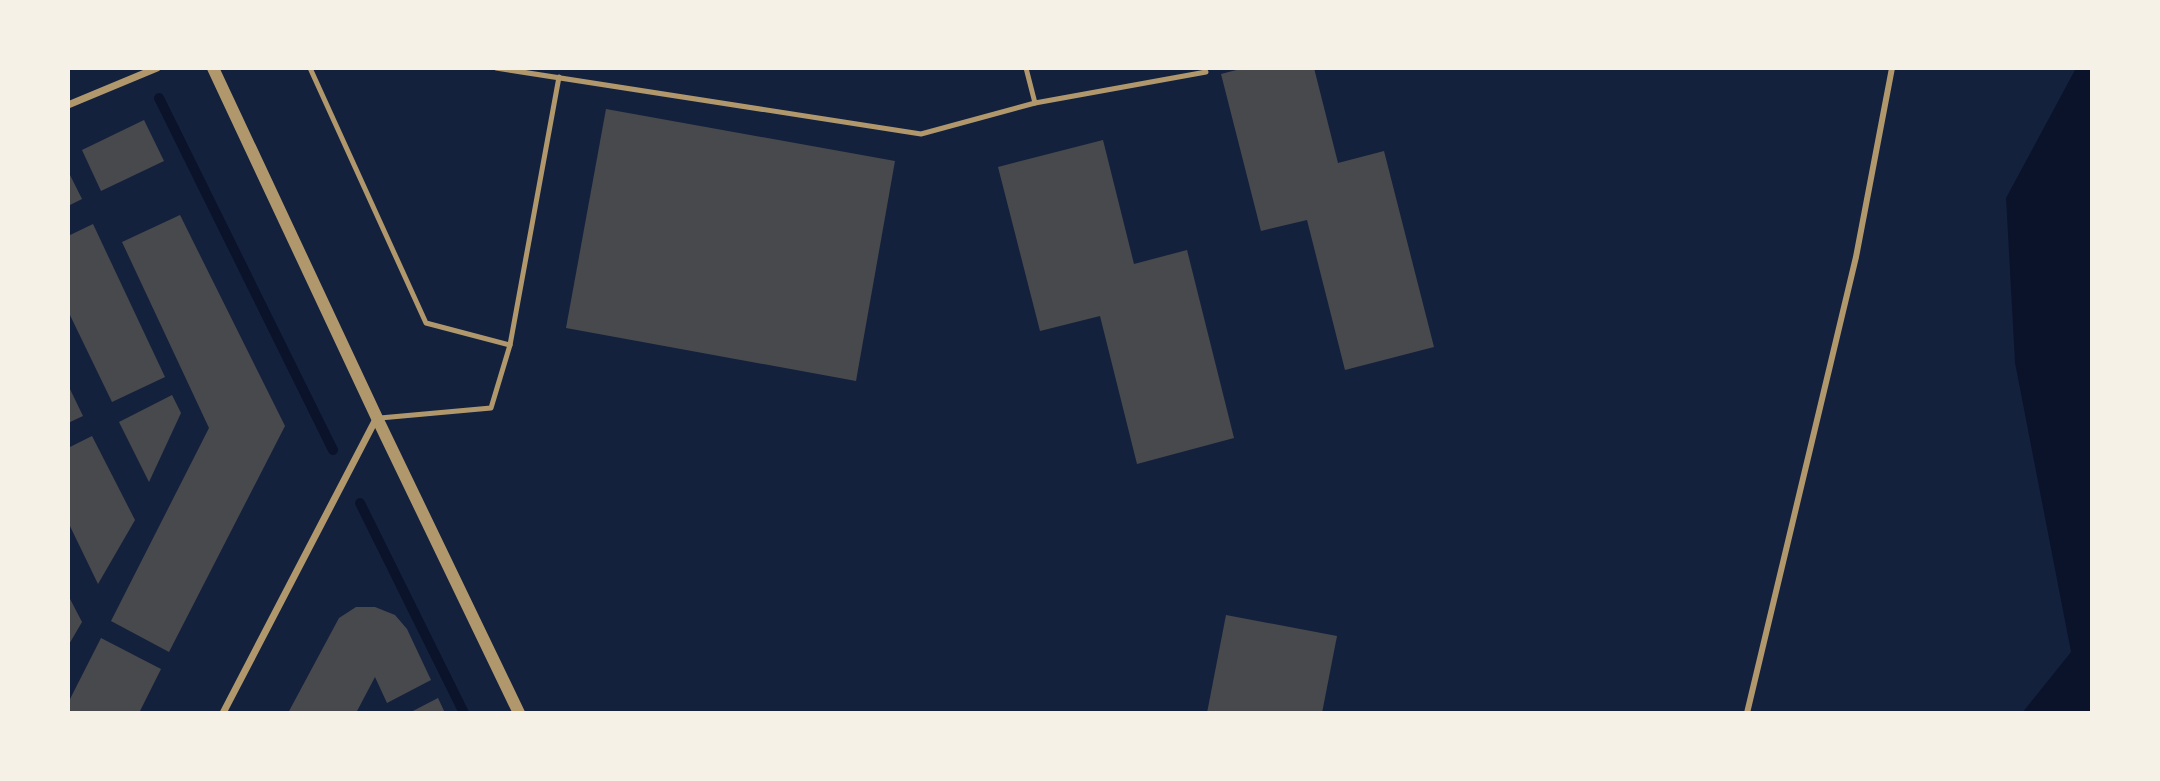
<svg xmlns="http://www.w3.org/2000/svg" width="2160" height="781" font-family="'DejaVu Sans',sans-serif">
<style>
.water{fill:#0b132b}
.lines{fill:none;stroke-linecap:round;stroke-linejoin:round}
.stream{stroke:#0b132b;stroke-width:10}
.building{fill:#48494c}
.service{stroke:#b1986c;stroke-width:5}
.pedestrian{stroke:#b1986c;stroke-width:6}
.minor{stroke:#b1986c;stroke-width:7}
.tertiary{stroke:#b1986c;stroke-width:12}
</style>
<rect width="100%" height="100%" fill="#14213d"/>
<!-- water -->
<path class="water" d="M 2076,68 L 2092,68 L 2092,713 L 2022,713 L 2071,652 L 2015,363 L 2006,198 Z"/>
<g class="lines">
<!-- stream -->
<g class="stream">
<path d="M 159,98 L 333,450"/>
<path d="M 360,503 L 464,713"/>
</g>
</g>
<!-- building -->
<g class="building">
<path d="M 1244,68 L 1314,68 L 1338,163 L 1384,151 L 1434,347 L 1345,370 L 1307,220 L 1261,231 L 1221,74 Z"/>
<path d="M 606,109 L 895,161 L 856,381 L 566,328 Z"/>
<path d="M 144,120 L 164,161 L 101,191 L 82,150 Z"/>
<path d="M 1103,140 L 1134,264 L 1187,250 L 1234,438 L 1137,464 L 1100,316 L 1040,331 L 998,167 Z"/>
<path d="M 68,171 L 82,199 L 68,206 Z"/>
<path d="M 180,215 L 285,426 L 169,652 L 111,621 L 209,428 L 122,242 Z"/>
<path d="M 93,224 L 165,377 L 112,402 L 68,311 L 68,236 Z"/>
<path d="M 68,385 L 83,416 L 68,423 Z"/>
<path d="M 172,395 L 181,413 L 149,482 L 119,422 Z"/>
<path d="M 92,436 L 135,520 L 98,584 L 68,522 L 68,448 Z"/>
<path d="M 68,595 L 82,622 L 68,646 Z"/>
<path d="M 356,607 L 375,607 L 395,615 L 407,629 L 431,680 L 387,703 L 375,677 L 356,713 L 288,713 L 339,618 Z"/>
<path d="M 1226,615 L 1337,636 L 1322,713 L 1207,713 Z"/>
<path d="M 101,638 L 161,669 L 139,713 L 68,713 L 68,703 Z"/>
<path d="M 438,698 L 445,713 L 409,713 Z"/>
</g>
<g class="lines">
<!-- service -->
<g class="service">
<path d="M 310,68 L 426,323 L 510,345"/>
<path d="M 496,68 L 921,134 L 1035,103 L 1206,72"/>
<path d="M 1026,68 L 1035,103"/>
<path d="M 380,418 L 491,408 L 510,345 L 559,77"/>
</g>
<!-- pedestrian -->
<path class="pedestrian" d="M 1747,713 L 1856,257 L 1892,68"/>
<!-- minor -->
<g class="minor">
<path d="M 68,105 L 157,68"/>
<path d="M 223,713 L 376,419"/>
</g>
<!-- tertiary -->
<path class="tertiary" d="M 213,68 L 377,418 L 519,713"/>
</g>
<!-- border -->
<rect width="2160" height="781" fill="none" stroke="#f6f1e7" stroke-width="140"/>
</svg>
